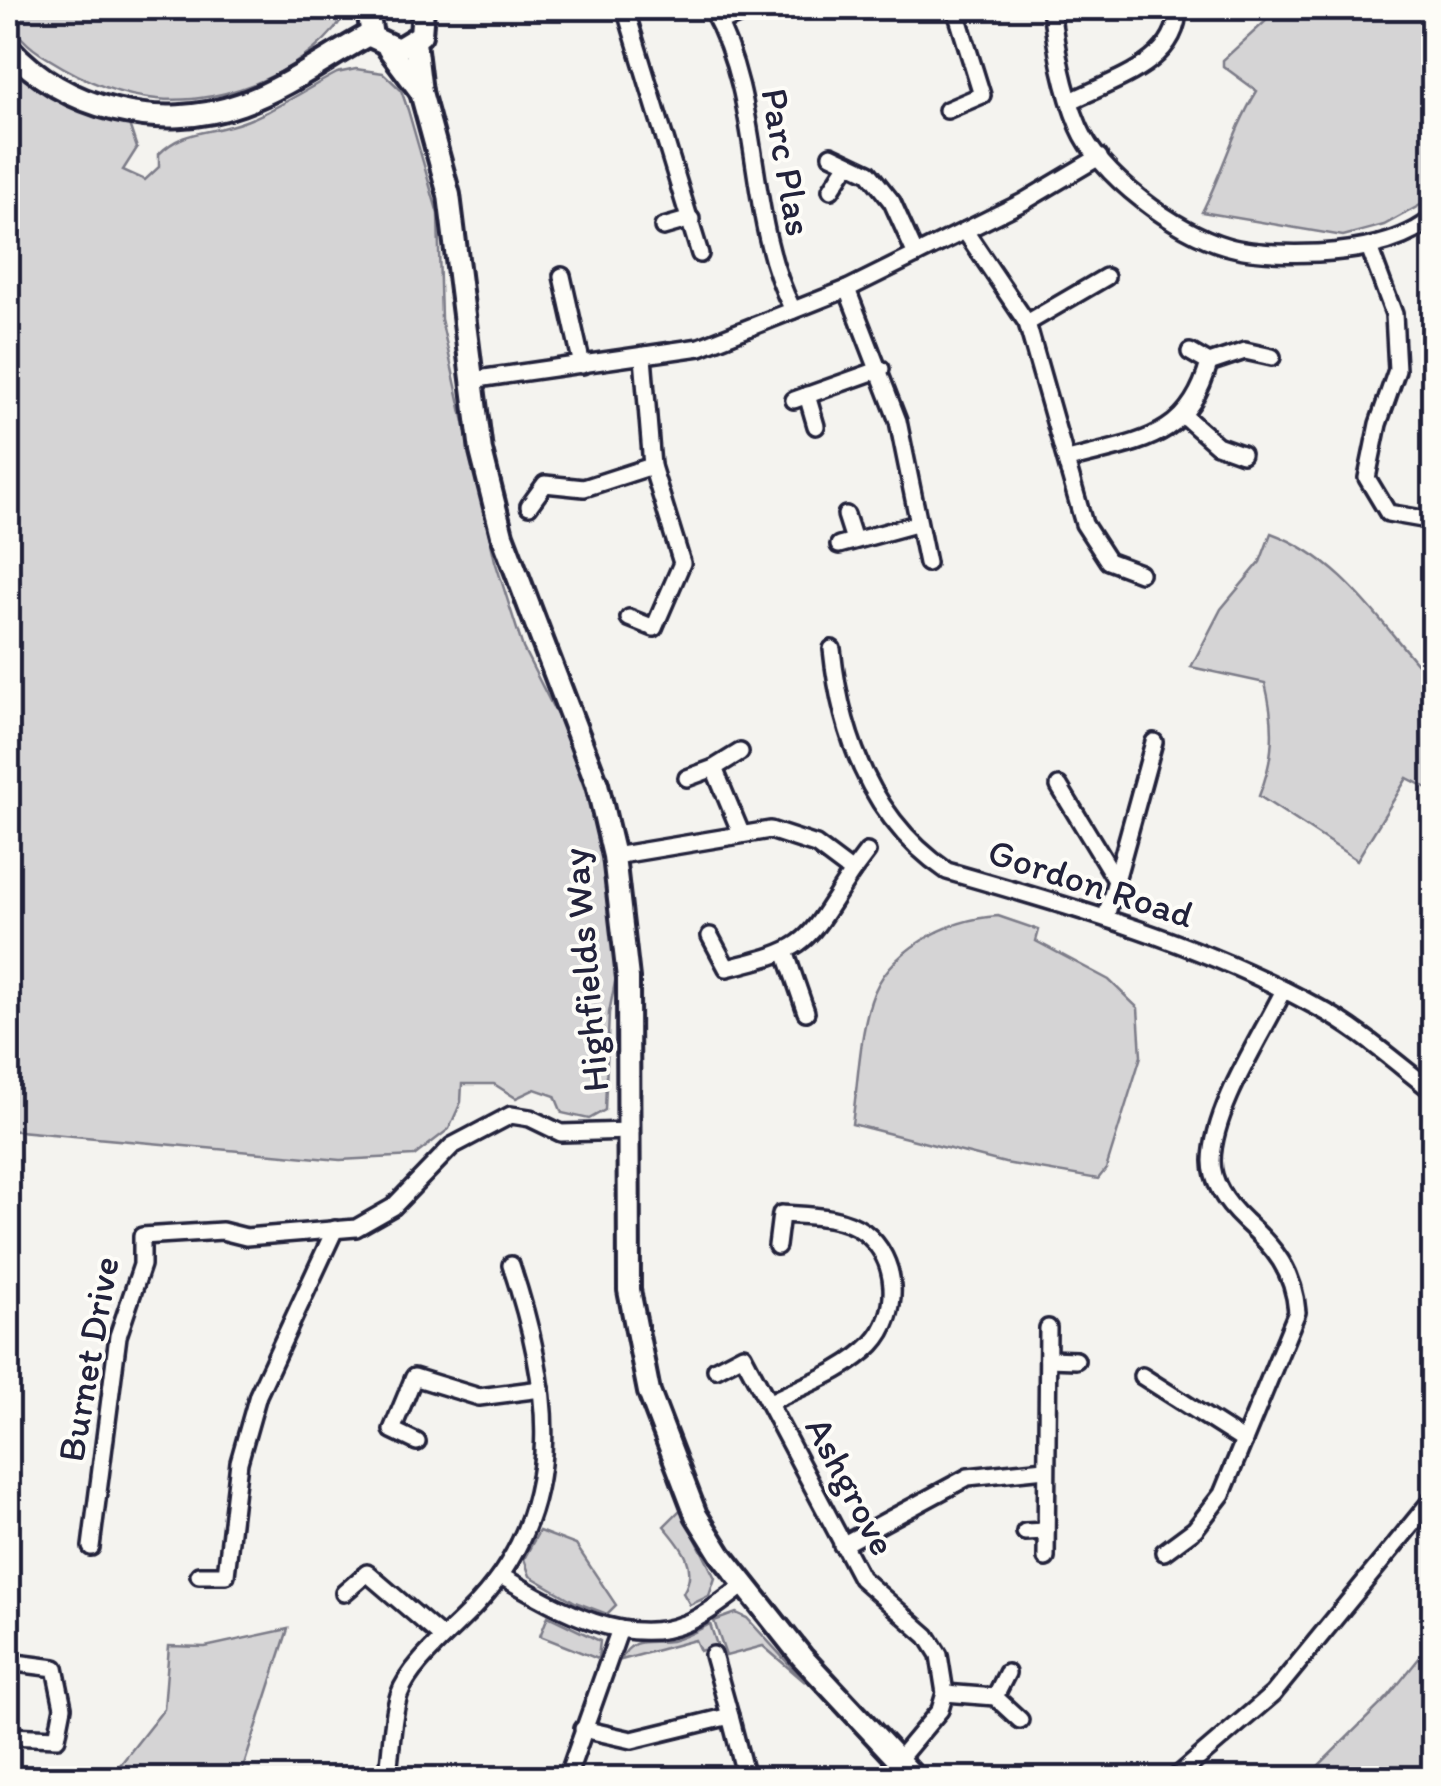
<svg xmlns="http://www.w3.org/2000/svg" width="1441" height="1786" font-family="Itim,sans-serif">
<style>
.green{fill:#d5d4d5;stroke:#7c7b88;stroke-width:2.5}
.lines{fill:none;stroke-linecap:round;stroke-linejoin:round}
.minor-casing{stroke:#22223b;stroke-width:22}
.secondary-casing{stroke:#22223b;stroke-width:28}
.minor{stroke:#fdfcf7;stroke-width:15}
.secondary{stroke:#fdfcf7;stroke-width:20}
.labels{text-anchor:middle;stroke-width:8;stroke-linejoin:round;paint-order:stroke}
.street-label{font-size:38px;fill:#22223b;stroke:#fdfcf7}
</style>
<rect width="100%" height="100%" fill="#f4f3ef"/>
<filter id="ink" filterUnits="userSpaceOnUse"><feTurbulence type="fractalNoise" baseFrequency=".01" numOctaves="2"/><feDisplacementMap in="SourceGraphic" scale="20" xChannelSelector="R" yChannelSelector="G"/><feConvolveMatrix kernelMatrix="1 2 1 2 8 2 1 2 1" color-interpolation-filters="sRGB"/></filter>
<g filter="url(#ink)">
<!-- green -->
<g class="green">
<path d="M 8,8 L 100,8 L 99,12 L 137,11 L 169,17 L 176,8 L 349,8 C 315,69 226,106 157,99 C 119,96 81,79 49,59 C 31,49 8,30 8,8 Z"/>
<path d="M 1280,8 L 1433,8 L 1433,198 L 1384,225 L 1343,236 L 1202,212 C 1223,171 1233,130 1257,91 L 1223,66 L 1223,60 Z"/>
<path d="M 8,64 C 48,97 78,112 129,124 L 137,148 L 123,170 L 145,180 L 159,167 L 159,154 C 181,132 202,134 230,126 C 266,117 304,90 337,73 L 356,69 L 383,73 L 401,90 L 408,110 L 438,214 L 441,319 L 495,561 L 523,648 L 562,725 L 594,816 L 608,881 L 616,977 L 609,1013 L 605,1110 L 589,1119 L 562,1113 L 555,1096 L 535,1089 L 516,1098 L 494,1084 L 462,1084 L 461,1102 L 449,1129 L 414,1156 L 340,1160 L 8,1130 Z"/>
<path d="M 1271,533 C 1341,559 1376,617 1424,672 L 1433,669 L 1433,791 L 1407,778 L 1357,860 L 1259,796 C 1275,757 1275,723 1265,683 L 1191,667 L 1221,609 L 1260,562 Z"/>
<path d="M 998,916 L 1039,930 L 1036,941 L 1109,980 L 1138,1008 L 1141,1056 L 1106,1169 L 1098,1179 L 1005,1163 L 852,1124 C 858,1084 859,1039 871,1001 C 887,950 948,919 998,916 Z"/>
<path d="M 681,1509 L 715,1578 L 709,1596 L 690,1605 L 683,1593 C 699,1567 682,1547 664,1526 Z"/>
<path d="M 539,1531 L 576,1545 L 616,1605 L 607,1614 L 575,1602 L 530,1576 L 524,1559 Z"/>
<path d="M 736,1613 L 747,1618 L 805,1682 L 763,1646 L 726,1656 L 714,1621 Z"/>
<path d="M 548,1616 L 600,1641 L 598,1659 L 540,1636 Z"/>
<path d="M 710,1624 L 717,1645 L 700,1651 L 695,1640 L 621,1660 C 632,1635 648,1644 671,1641 C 685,1638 697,1631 710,1624 Z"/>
<path d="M 288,1629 L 240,1778 L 98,1778 L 120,1765 L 164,1709 L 169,1646 L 205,1647 Z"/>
<path d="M 1433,1641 L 1433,1778 L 1306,1778 L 1387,1698 Z"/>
</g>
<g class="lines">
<defs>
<g id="minor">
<path d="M 625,8 L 700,254"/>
<path d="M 1051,8 C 1056,49 1063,89 1079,127 C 1100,176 1176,232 1226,246 C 1253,254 1289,254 1318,253 C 1355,251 1405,243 1434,217"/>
<path d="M 712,10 C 764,103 745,217 793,310"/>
<path d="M 720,23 L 754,8"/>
<path d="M 1071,101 C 1113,80 1178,63 1178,8"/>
<path d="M 947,110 L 982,95 L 955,8"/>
<path d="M 831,155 L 869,173 L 892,202 L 916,255"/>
<path d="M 831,190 L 847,165"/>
<path d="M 663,227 L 691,219"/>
<path d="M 965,231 L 1027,323 L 1084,524 L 1108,561 L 1140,573"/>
<path d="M 1369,247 L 1394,314 L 1397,370 L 1378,424 L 1367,478 L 1388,513 L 1434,521"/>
<path d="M 562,276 L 582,365"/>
<path d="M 847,289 L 898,421 L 927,563"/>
<path d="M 1027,323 L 1106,277"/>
<path d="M 1209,363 L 1245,351 L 1272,357"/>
<path d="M 471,380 L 700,347 L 847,289 L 1023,202 L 1099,157"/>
<path d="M 807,395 L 816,426"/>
<path d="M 794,400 L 881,369"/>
<path d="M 1184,416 L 1217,445 L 1242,454"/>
<path d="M 1068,460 C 1136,441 1188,442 1209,363 L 1190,352"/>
<path d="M 529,506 L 545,484 L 584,488 L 652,466"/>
<path d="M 846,515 L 854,540"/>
<path d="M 839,545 L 916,524"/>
<path d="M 629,618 L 654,628 L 682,563 L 652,466 L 643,357"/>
<path d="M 832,649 C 841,736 872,820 947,871 C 1073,907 1201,943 1317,1007 C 1359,1029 1396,1063 1434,1092"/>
<path d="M 714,768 L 740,752"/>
<path d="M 687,778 L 714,768 L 741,833"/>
<path d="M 1059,786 L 1116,880"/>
<path d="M 614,856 L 770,830 L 816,845 L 852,872 C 805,943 812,948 727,968 L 710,936"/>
<path d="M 852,872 L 867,852"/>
<path d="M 1106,917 L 1154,742"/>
<path d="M 786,954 L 806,1012"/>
<path d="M 1048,1359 L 1076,1360"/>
<path d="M 716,1369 L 743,1355 L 861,1578 L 927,1636 L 939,1655 L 945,1693 L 940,1710 L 899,1759"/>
<path d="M 1142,1376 L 1244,1441"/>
<path d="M 770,1402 C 804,1385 846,1371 872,1344 C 901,1313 899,1259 864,1232 C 841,1215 809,1216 781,1214 L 777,1246"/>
<path d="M 417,1442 L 392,1430 L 414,1377 L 479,1397 L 541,1389"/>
<path d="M 1025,1532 L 1046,1531"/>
<path d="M 842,1545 L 968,1477 L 1045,1469"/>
<path d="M 91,1547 L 118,1336 L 142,1265 L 142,1236 L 222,1231 L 246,1237 L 356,1228 L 393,1207 L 452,1146 L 511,1115 L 530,1118 L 561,1133 L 631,1131"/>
<path d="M 1164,1552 L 1195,1529 L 1222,1494 L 1297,1312 C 1294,1271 1274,1247 1245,1221 C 1229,1206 1212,1184 1212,1161 C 1213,1109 1261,1037 1284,990"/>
<path d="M 1046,1558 L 1048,1328"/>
<path d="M 199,1575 L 226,1575 L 239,1462 L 258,1395 L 335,1229"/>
<path d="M 501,1576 C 552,1605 623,1649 684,1624 C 705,1616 724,1600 743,1586"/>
<path d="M 344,1593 L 367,1573 L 442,1637"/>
<path d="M 713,1655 L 730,1716"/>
<path d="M 8,1662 L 55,1668 L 63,1707 L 57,1738 L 8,1736"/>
<path d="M 945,1693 L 995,1697 L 1020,1720"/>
<path d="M 995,1697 L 1007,1673"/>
<path d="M 583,1729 L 632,1740 L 730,1716 L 746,1778"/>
<path d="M 387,1778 C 392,1752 391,1720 399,1695 C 410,1663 456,1628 478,1603 C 570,1504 550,1381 511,1265"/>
<path d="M 567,1778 L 620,1629"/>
<path d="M 1175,1778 L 1273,1694 L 1434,1497"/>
</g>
<g id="secondary">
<path d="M 368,8 L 372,37 L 398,49 L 421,35 L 423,8"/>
<path d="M 415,42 L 421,92 L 449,195 L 481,451 L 502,535 L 597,784 L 614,856 L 628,978 L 629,1290 L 649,1392 L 696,1515 L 721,1555 L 802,1657 L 915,1778"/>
<path d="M 8,47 C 64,110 161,133 241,104 C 286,88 328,57 370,34"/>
<path d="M 388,48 L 421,92"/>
</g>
</defs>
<!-- minor casing -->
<use href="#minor" class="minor-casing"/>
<!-- secondary casing -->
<use href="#secondary" class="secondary-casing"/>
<!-- minor -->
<use href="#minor" class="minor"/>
<!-- secondary -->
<use href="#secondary" class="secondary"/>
</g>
</g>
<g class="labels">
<!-- street labels -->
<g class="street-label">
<text transform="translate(787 162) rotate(80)" y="13">Parc Plas</text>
<text transform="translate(1091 883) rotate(18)" y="13">Gordon Road</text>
<text transform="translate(585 970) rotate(-95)" y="13">Highfields Way</text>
<text transform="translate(88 1359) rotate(-80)" y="13">Burnet Drive</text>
<text transform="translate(851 1486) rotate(62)" y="13">Ashgrove</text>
</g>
</g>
<!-- margin -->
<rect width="1441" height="1786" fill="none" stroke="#fdfcf7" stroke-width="40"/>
<rect x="20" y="20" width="1401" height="1746" fill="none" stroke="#22223b" stroke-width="4" filter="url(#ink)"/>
</svg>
